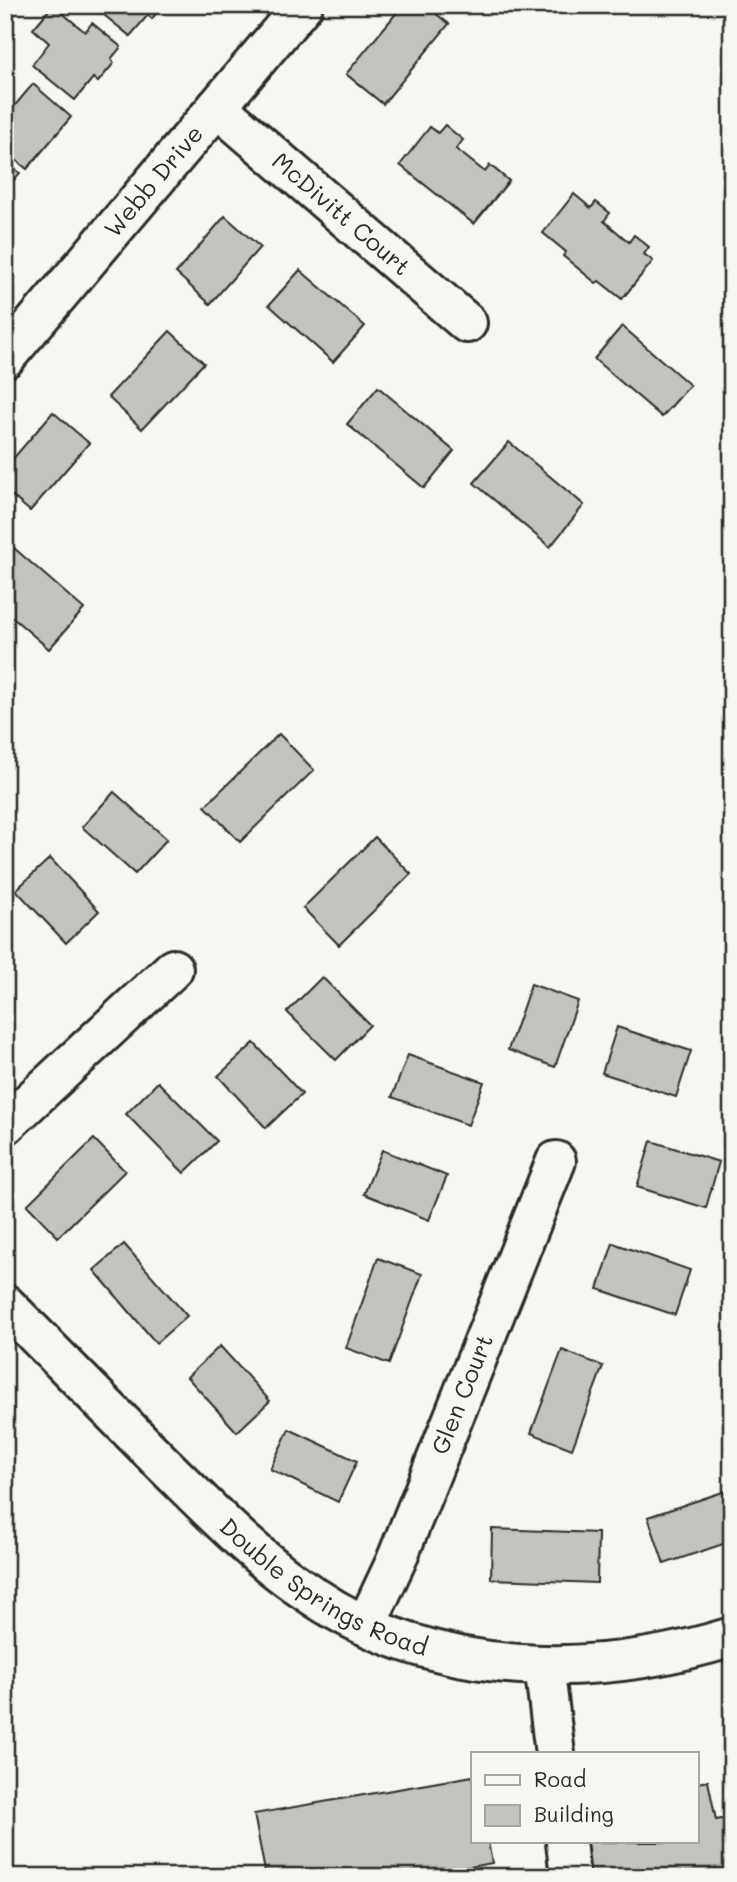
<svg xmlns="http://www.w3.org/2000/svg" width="737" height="1882" font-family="Mali,sans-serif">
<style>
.building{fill:#c3c3c0;stroke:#2b2b2b;stroke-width:2}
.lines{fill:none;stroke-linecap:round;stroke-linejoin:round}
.minor-casing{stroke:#2b2b2b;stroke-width:44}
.minor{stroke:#f6f6f2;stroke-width:38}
.labels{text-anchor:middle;stroke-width:5;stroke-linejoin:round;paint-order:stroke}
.street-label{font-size:24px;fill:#2b2b2b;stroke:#f6f6f2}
</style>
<rect width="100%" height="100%" fill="#f6f6f2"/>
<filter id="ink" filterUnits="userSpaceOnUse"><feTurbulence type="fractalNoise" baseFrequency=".0143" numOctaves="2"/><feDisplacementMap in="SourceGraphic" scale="14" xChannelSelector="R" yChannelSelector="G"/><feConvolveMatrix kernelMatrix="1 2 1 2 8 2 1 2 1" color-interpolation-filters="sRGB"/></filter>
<g filter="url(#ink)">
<!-- building -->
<g class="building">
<path d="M 53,5 L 85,32 L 92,23 L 121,47 L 111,59 L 114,63 L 98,82 L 93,78 L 75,100 L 32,65 L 49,43 L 33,29 Z"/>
<path d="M 103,5 L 157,5 L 160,8 L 152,19 L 148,15 L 130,36 L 99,11 Z"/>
<path d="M 403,5 L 425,5 L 449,24 L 383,104 L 346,74 Z"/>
<path d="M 33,84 L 71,117 L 27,169 L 5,151 L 5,117 Z"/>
<path d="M 445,125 L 463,140 L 456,149 L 485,172 L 490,165 L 509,181 L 474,224 L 400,165 L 430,127 L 438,133 Z"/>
<path d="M 5,161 L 20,173 L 5,190 Z"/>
<path d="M 574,194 L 591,208 L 596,202 L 610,213 L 604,221 L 629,242 L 634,235 L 649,247 L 644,254 L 653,261 L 622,299 L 599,281 L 596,283 L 563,256 L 566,252 L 543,233 Z"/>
<path d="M 225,216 L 260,247 L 210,304 L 176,273 Z"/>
<path d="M 300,270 L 365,326 L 333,362 L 269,305 Z"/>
<path d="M 622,326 L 690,385 L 662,417 L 594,359 Z"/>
<path d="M 170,331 L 204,363 L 142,429 L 108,397 Z"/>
<path d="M 378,387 L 454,451 L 424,488 L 347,424 Z"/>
<path d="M 53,412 L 89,443 L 30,511 L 5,490 L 5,468 Z"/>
<path d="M 509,442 L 584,505 L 550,547 L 474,483 Z"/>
<path d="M 6,541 L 84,609 L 49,649 L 5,611 Z"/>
<path d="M 279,734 L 314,770 L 240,842 L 205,806 Z"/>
<path d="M 114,792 L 167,839 L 135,874 L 82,827 Z"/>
<path d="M 375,837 L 411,874 L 339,945 L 303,908 Z"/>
<path d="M 50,858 L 99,911 L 66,943 L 16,890 Z"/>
<path d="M 322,977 L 370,1025 L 336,1060 L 287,1012 Z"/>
<path d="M 531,984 L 578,1001 L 555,1067 L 508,1050 Z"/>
<path d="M 617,1027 L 691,1051 L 676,1097 L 602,1073 Z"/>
<path d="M 254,1043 L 302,1094 L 266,1128 L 218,1076 Z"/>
<path d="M 408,1055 L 484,1082 L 468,1125 L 392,1097 Z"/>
<path d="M 158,1082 L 217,1141 L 184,1173 L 126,1114 Z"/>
<path d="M 94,1139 L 125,1171 L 58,1237 L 27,1205 Z"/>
<path d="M 651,1141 L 719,1162 L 706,1208 L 637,1187 Z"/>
<path d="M 382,1150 L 447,1176 L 429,1220 L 364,1194 Z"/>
<path d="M 613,1243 L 690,1270 L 675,1315 L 598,1289 Z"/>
<path d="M 124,1244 L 187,1316 L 156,1343 L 94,1270 Z"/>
<path d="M 378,1258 L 422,1274 L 389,1364 L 346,1348 Z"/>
<path d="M 220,1346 L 270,1401 L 237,1432 L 187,1377 Z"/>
<path d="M 562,1350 L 603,1366 L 572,1449 L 531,1433 Z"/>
<path d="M 289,1429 L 357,1461 L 338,1502 L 270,1469 Z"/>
<path d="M 732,1489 L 732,1541 L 664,1564 L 648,1517 Z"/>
<path d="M 492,1529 L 598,1533 L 597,1583 L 491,1579 Z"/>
<path d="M 473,1776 L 473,1842 L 488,1842 L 492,1863 L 414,1877 L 266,1877 L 254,1814 Z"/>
<path d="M 708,1781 L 716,1820 L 732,1817 L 732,1877 L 576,1877 L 569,1842 L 697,1842 L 697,1783 Z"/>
</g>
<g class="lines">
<defs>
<g id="minor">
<path id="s1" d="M 217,107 L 467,323"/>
<path id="s2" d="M 5,358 L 303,5"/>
<path d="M 5,1125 L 173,969"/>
<path id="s3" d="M 5,1304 C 57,1357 110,1410 162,1463 C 210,1510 256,1559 313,1596 C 436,1679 594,1680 732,1637"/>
<path id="s4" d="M 366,1625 L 396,1561 L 556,1161"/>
<path d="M 544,1665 L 555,1754"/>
<path d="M 566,1842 L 570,1877"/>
</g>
</defs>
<!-- minor casing -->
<use href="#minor" class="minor-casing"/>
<!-- minor -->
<use href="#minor" class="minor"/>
</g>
</g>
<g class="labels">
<!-- street labels -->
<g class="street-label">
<text dy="8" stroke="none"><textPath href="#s2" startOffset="231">Webb Drive</textPath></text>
<text dy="8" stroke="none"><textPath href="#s1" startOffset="164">McDivitt Court</textPath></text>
<text dy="8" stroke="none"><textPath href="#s4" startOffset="250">Glen Court</textPath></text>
<text dy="8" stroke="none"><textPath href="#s3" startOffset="430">Double Springs Road</textPath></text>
</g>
</g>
<!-- margin -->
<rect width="737" height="1882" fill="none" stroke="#f6f6f2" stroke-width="28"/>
<rect x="14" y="14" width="709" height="1854" fill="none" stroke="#2b2b2b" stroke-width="2.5" filter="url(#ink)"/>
<!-- legend -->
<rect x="471" y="1752" width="228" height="91" fill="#f6f6f2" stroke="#a5a5a2" stroke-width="2"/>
<rect x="485" y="1775" width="35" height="10" fill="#f6f6f2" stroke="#a5a5a2" stroke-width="2"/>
<text x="534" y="1787" font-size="21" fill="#2b2b2b">Road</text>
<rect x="485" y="1805" width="35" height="21" fill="#c3c3c0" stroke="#a5a5a2" stroke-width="2"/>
<text x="534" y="1822" font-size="21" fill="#2b2b2b">Building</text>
</svg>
